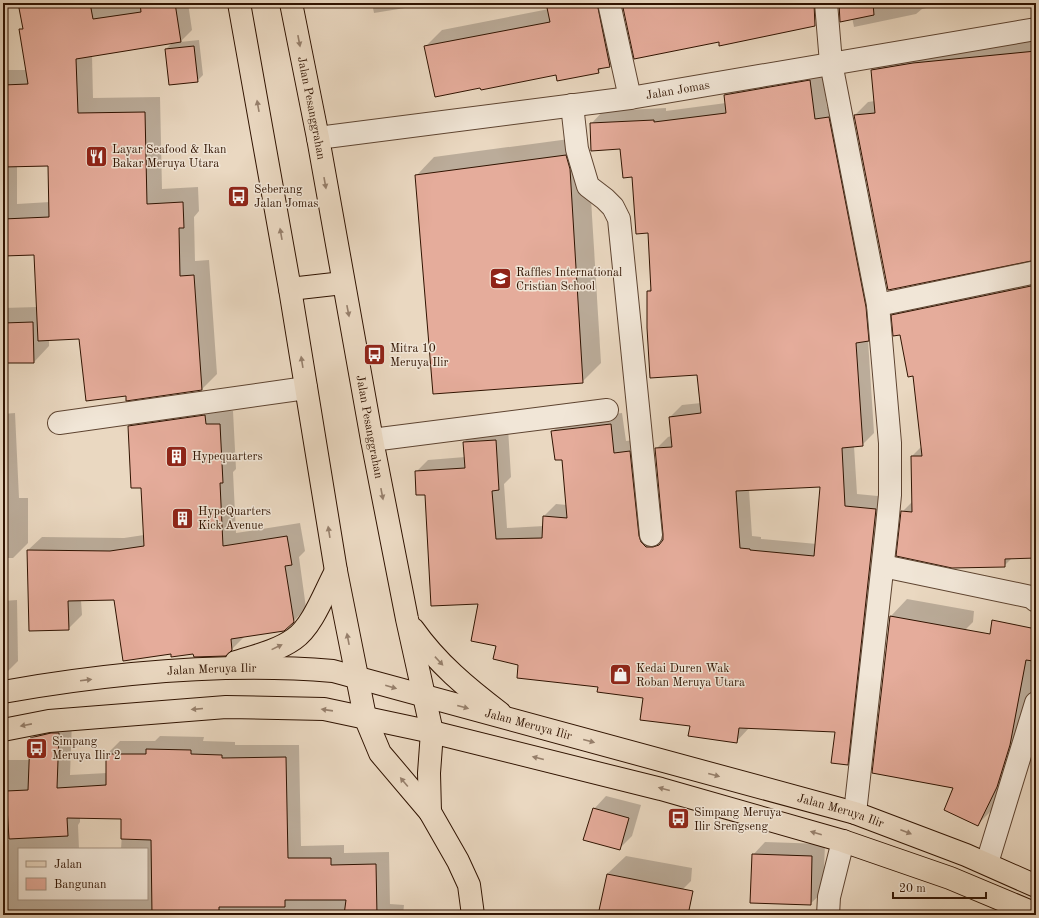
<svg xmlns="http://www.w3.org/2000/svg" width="1039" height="918" font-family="'Old Standard TT',serif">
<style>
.shadow{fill:#0003;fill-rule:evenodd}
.building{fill:#e5ac9b;stroke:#301301;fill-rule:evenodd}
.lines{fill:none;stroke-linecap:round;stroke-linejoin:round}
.minor-casing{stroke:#5e4431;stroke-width:24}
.major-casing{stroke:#301301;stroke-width:24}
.minor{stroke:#f1e6d7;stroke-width:22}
.major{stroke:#ead8c1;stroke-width:22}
.oneway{fill:#967f6b}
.labels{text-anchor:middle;stroke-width:3;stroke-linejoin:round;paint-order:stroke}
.street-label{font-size:12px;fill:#301301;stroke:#f1e6d7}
.poi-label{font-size:12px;fill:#301301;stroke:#f1e6d7;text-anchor:start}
</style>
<rect width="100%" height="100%" fill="#ead8c1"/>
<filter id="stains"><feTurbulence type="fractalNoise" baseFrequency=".005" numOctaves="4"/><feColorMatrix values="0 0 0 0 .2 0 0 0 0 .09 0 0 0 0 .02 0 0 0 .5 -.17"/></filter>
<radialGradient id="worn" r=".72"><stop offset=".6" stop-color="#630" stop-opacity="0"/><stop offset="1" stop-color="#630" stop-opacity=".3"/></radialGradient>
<!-- shadow -->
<g class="shadow">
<path d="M 19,3 L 105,3 L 102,8 L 137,3 L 188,3 L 192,30 L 180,42 L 199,40 L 203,75 L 197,81 L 166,49 L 172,43 L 92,55 L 93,98 L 160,97 L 162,189 L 198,187 L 199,211 L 194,217 L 195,261 L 209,260 L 217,374 L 202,389 L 127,400 L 127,395 L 80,337 L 49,339 L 49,346 L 34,362 L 3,362 L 3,308 L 38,307 L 35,254 L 3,255 L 3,70 L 27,70 L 42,54 ZM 49,165 L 50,202 L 17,204 L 17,166 Z"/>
<path d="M 372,3 L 436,3 L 374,13 Z"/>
<path d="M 547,3 L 617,3 L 627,49 L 610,66 L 603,67 L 598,72 L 557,74 L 425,47 L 442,30 L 549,9 Z"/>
<path d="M 623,3 L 820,3 L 822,13 L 808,27 L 719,41 Z"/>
<path d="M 849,3 L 947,3 L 922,9 L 916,14 L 854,27 Z"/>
<path d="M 1036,39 L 1036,259 L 855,115 L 868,102 L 875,101 L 872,70 L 885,57 Z"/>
<path d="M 822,69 L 827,107 L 841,106 L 880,328 L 868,340 L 874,433 L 862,445 L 854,446 L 857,494 L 888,497 L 860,752 L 847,764 L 836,731 L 749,728 L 736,742 L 691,725 L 644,697 L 519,664 L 497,645 L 479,603 L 416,472 L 428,460 L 465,457 L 464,442 L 477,430 L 508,428 L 511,477 L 504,484 L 507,528 L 544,526 L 544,516 L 556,504 L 567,505 L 562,458 L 552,432 L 564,420 L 622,413 L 626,441 L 642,439 L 658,534 L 664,535 L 656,449 L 668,437 L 672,436 L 670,417 L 682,405 L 701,403 L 698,374 L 648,291 L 652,287 L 649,232 L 633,176 L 621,148 L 591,124 L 603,111 L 666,108 L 666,111 L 726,103 L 725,95 L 737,83 ZM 821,486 L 817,544 L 761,539 L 761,537 L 752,536 L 749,490 Z"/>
<path d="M 584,137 L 588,150 L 601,363 L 582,382 L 416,176 L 434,157 Z"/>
<path d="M 1036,275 L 1036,557 L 1012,558 L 1004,566 L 902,512 L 913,501 L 912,456 L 922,446 L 914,375 L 901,334 L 892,315 L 906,302 Z"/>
<path d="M 218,402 L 219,411 L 233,411 L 236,469 L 233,472 L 236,533 L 300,523 L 305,551 L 299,557 L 306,608 L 291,624 L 246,635 L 232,649 L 172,653 L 115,599 L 81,600 L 82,615 L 68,629 L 28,550 L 42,537 L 124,538 L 144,535 L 141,487 L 129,426 L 142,413 Z"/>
<path d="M 15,413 L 19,498 L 28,498 L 28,543 L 13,558 L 3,558 L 3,414 Z"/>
<path d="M 907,599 L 974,611 L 973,622 L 956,639 L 933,640 L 1036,659 L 1036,697 L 995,807 L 978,824 L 955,788 L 873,773 L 891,616 Z"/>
<path d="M 17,600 L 18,661 L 6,673 L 3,673 L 3,601 Z"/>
<path d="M 72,720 L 70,775 L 107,773 L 107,754 L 120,741 L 155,741 L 160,736 L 204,737 L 203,741 L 235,742 L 235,745 L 299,745 L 301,846 L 344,845 L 344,853 L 389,852 L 390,904 L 404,905 L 403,915 L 3,915 L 3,840 L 10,840 L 8,800 L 3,800 L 3,760 L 30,760 L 31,738 L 44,725 ZM 80,817 L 123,818 L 121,849 L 147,849 L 147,899 L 19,899 L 19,849 L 79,849 L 78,825 L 80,822 Z"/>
<path d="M 606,796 L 641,805 L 632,836 L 620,848 L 594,809 Z"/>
<path d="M 765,842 L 825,844 L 823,892 L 810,904 L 753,855 Z"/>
<path d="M 626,856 L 692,868 L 691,881 L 672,900 L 641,900 L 705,915 L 599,915 L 607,874 Z"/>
</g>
<!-- building -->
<g class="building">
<path d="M 18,3 L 90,3 L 93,19 L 141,12 L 140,3 L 175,3 L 181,42 L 76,59 L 78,113 L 145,112 L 147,204 L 183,202 L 184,228 L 179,228 L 180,276 L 194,275 L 202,390 L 126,401 L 126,396 L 86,401 L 79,339 L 38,341 L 34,255 L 3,256 L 3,219 L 49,217 L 48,166 L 3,167 L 3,85 L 28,84 L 19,29 L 23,29 Z"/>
<path d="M 546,3 L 597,3 L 610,67 L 598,69 L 599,73 L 557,81 L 556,75 L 481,90 L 480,88 L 435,97 L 424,46 L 550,22 Z"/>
<path d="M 622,3 L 814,3 L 815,26 L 719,46 L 719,42 L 634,59 Z"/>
<path d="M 839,3 L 873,3 L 874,15 L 840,22 Z"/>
<path d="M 194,46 L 198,82 L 169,85 L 165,49 Z"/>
<path d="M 1036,51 L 1036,260 L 888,290 L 854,115 L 875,113 L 871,70 L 913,63 Z"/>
<path d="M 810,80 L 815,119 L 829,117 L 866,307 L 869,341 L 856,343 L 863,446 L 842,448 L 845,506 L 876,509 L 848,765 L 831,763 L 835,732 L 739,728 L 737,743 L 688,736 L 690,726 L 640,720 L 643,698 L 597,692 L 598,687 L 517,678 L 518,665 L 493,659 L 496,646 L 471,641 L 478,604 L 431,606 L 425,495 L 416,495 L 415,471 L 465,468 L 463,442 L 496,440 L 499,490 L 492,491 L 496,539 L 542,538 L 543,516 L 567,518 L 562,460 L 555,460 L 551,431 L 611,424 L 614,453 L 630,451 L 639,536 L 641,542 L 646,547 L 653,547 L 659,545 L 663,540 L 663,534 L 655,448 L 672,447 L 669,417 L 701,413 L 697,375 L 650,378 L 647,328 L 647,291 L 651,291 L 648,233 L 636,234 L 632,177 L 623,178 L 620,149 L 591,151 L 590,123 L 654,120 L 654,122 L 726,113 L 724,95 ZM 820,487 L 814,556 L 750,550 L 750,549 L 740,548 L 736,491 Z"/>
<path d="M 566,155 L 570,169 L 583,383 L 433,394 L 415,175 Z"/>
<path d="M 1036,285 L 1036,558 L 1005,559 L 1005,567 L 952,568 L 896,556 L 901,511 L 912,512 L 911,456 L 922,456 L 913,376 L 908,377 L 900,335 L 893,336 L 891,315 Z"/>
<path d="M 33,322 L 34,363 L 3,363 L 3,323 Z"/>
<path d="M 205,415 L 206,424 L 220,424 L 223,483 L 220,483 L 223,546 L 287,536 L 292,565 L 285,566 L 294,622 L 284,631 L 231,639 L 232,650 L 226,656 L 194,657 L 193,654 L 171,657 L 171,654 L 123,661 L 114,600 L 68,601 L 69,630 L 29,631 L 27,550 L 110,551 L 144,546 L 141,488 L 131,488 L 128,426 Z"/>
<path d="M 890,616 L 990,634 L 992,620 L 1036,629 L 1036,648 L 1033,661 L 1026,660 L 1010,745 L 997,787 L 978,826 L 944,810 L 953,788 L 872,773 Z"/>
<path d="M 51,733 L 59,733 L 57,788 L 106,785 L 106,754 L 146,754 L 146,749 L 191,750 L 191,754 L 222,755 L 222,758 L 286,757 L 288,858 L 331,858 L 331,865 L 376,864 L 377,915 L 344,915 L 346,900 L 285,900 L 285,907 L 219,907 L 219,912 L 216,911 L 216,915 L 152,915 L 151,840 L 121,839 L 121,819 L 67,818 L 68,836 L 9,839 L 6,791 L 28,790 L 30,738 Z"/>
<path d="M 593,808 L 629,818 L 620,850 L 583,840 Z"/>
<path d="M 752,854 L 812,856 L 811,905 L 750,903 Z"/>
<path d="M 607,874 L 693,891 L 688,915 L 598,915 Z"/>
</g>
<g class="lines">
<defs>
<g id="minor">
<path d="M 609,3 L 630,98"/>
<path d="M 826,3 L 831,63 L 878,305 L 890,443 L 890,495 L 887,526 L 855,813"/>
<path d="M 572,105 L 577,149 L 588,186 L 605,199 L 613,207 L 619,219 L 651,535"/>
<path id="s1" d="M 318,138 L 630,98 L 1036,29"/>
<path d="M 878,305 L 1036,272"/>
<path d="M 59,423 L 306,388"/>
<path d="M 372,440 L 607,410"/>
<path d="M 883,566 L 1031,597 L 1036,601"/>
<path d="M 987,863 L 1036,703"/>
<path d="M 828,915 L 829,897 L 843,841"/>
</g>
<g id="major">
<path d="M 239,3 L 290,289 L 336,571 L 365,717 L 380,753 L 430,812 L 458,861 L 469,885 L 473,915"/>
<path id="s2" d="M 291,3 L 318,138 L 372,440 L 407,619 L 432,732 L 429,773 L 430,812"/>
<path d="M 290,289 L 343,283"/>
<path d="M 413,629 C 437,663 467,688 500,713"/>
<path d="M 236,662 C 255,656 277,651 294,639 C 313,626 325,591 336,571"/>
<path id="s3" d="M 3,692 C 111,673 224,662 333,671 L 855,813 L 966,855 L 1036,886"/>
<path d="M 3,730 L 49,721 L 226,707 L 324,709 L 432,732 L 661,789 L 843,841 L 950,878 L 1036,914"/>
</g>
</defs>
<!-- minor casing -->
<use href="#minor" class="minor-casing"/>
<!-- major casing -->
<use href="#major" class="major-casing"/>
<!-- minor -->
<use href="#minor" class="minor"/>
<!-- major -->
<use href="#major" class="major"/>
</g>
<!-- one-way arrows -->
<defs><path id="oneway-solid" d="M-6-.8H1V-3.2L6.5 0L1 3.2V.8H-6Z"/></defs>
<g class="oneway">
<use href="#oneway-solid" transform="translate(299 41) rotate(79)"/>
<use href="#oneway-solid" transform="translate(258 106) rotate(-100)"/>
<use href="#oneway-solid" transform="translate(325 183) rotate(80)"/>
<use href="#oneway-solid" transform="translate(281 234) rotate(-100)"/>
<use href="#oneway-solid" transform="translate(348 311) rotate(79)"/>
<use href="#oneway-solid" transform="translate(302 362) rotate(-99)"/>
<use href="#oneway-solid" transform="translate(382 494) rotate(79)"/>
<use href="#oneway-solid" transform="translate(329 532) rotate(-99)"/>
<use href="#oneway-solid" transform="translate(348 639) rotate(-101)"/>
<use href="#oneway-solid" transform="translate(277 647) rotate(-26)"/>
<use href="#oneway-solid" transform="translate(439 661) rotate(47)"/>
<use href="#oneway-solid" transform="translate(86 680) rotate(-7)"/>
<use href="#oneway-solid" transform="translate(391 687) rotate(16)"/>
<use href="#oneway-solid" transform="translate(463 707) rotate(15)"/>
<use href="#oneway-solid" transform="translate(197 709) rotate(175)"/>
<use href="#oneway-solid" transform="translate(327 710) rotate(-172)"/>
<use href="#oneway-solid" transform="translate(26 725) rotate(169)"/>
<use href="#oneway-solid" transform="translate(589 741) rotate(15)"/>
<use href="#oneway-solid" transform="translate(538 758) rotate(-166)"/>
<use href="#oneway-solid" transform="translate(714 775) rotate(15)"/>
<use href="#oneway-solid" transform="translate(404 782) rotate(-130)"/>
<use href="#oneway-solid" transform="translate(664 789) rotate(-165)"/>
<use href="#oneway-solid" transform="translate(906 832) rotate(21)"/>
<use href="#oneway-solid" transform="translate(816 833) rotate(-164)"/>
</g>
<!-- icons -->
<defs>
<symbol id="restaurant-square" viewBox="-11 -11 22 22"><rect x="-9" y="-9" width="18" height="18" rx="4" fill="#8f2418" stroke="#f1e6d7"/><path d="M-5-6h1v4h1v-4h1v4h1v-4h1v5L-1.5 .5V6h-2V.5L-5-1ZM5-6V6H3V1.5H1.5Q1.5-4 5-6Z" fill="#fff"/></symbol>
<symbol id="bus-square" viewBox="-11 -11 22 22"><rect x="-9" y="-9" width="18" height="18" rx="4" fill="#8f2418" stroke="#f1e6d7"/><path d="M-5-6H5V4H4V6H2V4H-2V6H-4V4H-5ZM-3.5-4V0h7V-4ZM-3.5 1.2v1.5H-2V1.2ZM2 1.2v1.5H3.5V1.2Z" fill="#fff"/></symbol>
<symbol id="school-square" viewBox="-11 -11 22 22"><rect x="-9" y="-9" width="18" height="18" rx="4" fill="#8f2418" stroke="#f1e6d7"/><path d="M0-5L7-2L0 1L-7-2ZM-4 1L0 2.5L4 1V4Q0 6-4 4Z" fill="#fff"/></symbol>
<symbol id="building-square" viewBox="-11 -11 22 22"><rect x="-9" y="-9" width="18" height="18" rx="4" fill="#8f2418" stroke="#f1e6d7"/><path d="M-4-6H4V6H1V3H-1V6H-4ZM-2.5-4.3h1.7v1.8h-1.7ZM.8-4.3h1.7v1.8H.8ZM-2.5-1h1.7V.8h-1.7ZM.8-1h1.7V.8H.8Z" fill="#fff"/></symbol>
<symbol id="shop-square" viewBox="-11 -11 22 22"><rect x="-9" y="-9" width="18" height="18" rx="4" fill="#8f2418" stroke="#f1e6d7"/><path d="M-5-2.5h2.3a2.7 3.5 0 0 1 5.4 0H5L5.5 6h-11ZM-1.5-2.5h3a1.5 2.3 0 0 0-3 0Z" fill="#fff"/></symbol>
</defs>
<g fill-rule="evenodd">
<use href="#restaurant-square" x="84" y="144" width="25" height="25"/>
<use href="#bus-square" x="226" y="184" width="25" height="25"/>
<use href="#school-square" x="488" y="266" width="25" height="25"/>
<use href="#bus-square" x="362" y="342" width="25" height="25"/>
<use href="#building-square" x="164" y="444" width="25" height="25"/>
<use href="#building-square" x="170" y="506" width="25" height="25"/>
<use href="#shop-square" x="608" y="662" width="25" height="25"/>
<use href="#bus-square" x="24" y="736" width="25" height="25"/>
<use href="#bus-square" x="666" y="806" width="25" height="25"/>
</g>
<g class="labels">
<!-- street labels -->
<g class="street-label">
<text dy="4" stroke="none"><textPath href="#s1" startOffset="363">Jalan Jomas</textPath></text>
<text dy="4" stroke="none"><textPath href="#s2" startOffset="107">Jalan Pesanggrahan</textPath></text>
<text dy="4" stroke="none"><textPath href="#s2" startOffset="431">Jalan Pesanggrahan</textPath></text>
<text dy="4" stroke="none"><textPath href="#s3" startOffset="210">Jalan Meruya Ilir</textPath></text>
<text dy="4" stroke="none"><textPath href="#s3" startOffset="534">Jalan Meruya Ilir</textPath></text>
<text dy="4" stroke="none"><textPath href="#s3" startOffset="858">Jalan Meruya Ilir</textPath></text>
</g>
<!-- poi labels -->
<g class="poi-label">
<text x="112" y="153">Layar Seafood &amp; Ikan<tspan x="112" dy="14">Bakar Meruya Utara</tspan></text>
<text x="254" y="193">Seberang<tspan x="254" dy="14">Jalan Jomas</tspan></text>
<text x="516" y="276">Raffles International<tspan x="516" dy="14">Cristian School</tspan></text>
<text x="390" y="352">Mitra 10<tspan x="390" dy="14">Meruya Ilir</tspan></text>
<text x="192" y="460">Hypequarters</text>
<text x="198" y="515">HypeQuarters<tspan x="198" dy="14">Kick Avenue</tspan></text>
<text x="636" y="672">Kedai Duren Wak<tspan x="636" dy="14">Roban Meruya Utara</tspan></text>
<text x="52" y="745">Simpang<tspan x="52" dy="14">Meruya Ilir 2</tspan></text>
<text x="694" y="816">Simpang Meruya<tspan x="694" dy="14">Ilir Srengseng</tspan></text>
</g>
</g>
<!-- margin -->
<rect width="1039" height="918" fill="none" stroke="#ead8c1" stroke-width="16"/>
<rect x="4" y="4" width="1031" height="910" fill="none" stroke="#301301" stroke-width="2"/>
<rect x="8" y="8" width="1023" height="902" fill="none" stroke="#301301"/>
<!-- legend -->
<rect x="18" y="848" width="130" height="52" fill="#f1e6d7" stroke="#a49281"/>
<rect x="26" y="861" width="20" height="6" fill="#ead8c1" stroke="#a49281"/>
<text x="54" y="868" font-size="12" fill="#301301">Jalan</text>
<rect x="26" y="878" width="20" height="12" fill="#e5ac9b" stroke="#a49281"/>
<text x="54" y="888" font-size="12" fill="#301301">Bangunan</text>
<!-- scale -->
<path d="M893 892v6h93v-6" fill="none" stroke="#301301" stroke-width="2"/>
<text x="899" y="892" font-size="12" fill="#301301" stroke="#f1e6d7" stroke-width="3" paint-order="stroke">20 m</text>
<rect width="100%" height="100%" filter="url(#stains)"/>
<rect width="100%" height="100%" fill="url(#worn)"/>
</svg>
